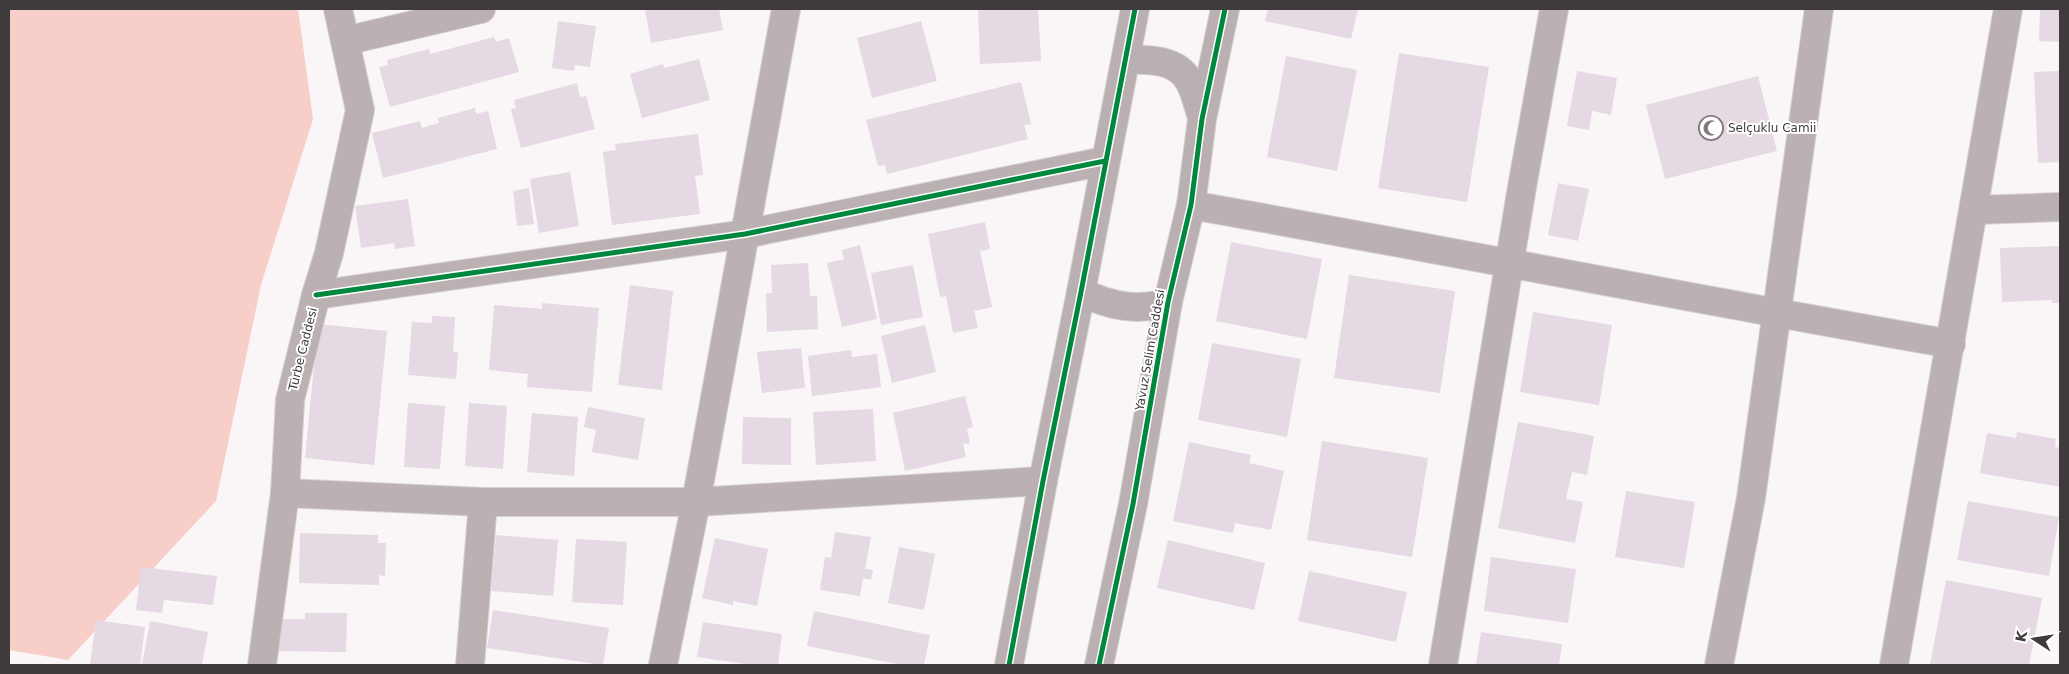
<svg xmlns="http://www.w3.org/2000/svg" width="2069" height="674" font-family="'DejaVu Sans',sans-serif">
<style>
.green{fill:#f8cec9}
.building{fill:#e5d9e3}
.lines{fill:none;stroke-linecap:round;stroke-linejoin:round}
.street-casing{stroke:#d4d1d2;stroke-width:30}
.secondary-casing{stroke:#d4d1d2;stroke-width:30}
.street{stroke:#bbb0b2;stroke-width:28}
.secondary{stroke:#baafb1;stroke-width:28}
.cycleway-casing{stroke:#fff;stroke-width:8}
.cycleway{stroke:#00873e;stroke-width:5}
.labels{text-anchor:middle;stroke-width:4;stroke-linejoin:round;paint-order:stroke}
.poi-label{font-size:12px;fill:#3f3b3d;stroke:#fff;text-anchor:start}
.street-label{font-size:12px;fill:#3f3b3d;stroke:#fff}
</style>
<rect width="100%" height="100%" fill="#faf5f7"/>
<!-- green -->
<path class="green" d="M 9,9 L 298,9 L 313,119 L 261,285 L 216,501 L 68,660 L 9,650 Z"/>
<!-- building -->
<g class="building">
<path d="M 645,9 L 719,9 L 723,30 L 651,43 Z"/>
<path d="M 978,9 L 1038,9 L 1041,61 L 980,64 Z"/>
<path d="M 1268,9 L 1358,9 L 1351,39 L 1265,21 Z"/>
<path d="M 2040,9 L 2060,9 L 2060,42 L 2039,41 Z"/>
<path d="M 558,21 L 596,26 L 590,67 L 575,65 L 574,71 L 552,68 Z"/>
<path d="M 921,21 L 937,81 L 872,98 L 857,38 Z"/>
<path d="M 494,37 L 496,42 L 509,38 L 519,72 L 390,107 L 379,67 L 388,65 L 387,60 L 429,49 L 430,54 Z"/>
<path d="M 1399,53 L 1489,67 L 1467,202 L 1378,188 Z"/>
<path d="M 1286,56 L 1357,70 L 1337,171 L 1267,157 Z"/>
<path d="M 699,59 L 710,100 L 642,118 L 630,74 L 663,64 L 664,68 Z"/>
<path d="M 1577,71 L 1617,78 L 1611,115 L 1592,111 L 1589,130 L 1567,126 Z"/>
<path d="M 2060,71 L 2060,162 L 2038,163 L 2034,72 Z"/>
<path d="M 1758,76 L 1777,151 L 1665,179 L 1646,105 Z"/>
<path d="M 1021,82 L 1031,124 L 1024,125 L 1028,139 L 887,174 L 885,165 L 878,166 L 866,120 Z"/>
<path d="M 577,83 L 580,97 L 586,96 L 595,129 L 521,148 L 511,109 L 516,108 L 514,100 Z"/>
<path d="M 475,108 L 476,114 L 488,111 L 497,149 L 383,178 L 372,133 L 420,121 L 422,128 L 439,123 L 438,118 Z"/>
<path d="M 698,134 L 703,175 L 695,176 L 700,214 L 612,225 L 603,152 L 616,150 L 615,144 Z"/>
<path d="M 570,172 L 579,226 L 539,233 L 530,179 Z"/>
<path d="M 1558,183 L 1589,189 L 1578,241 L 1548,235 Z"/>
<path d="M 529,188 L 534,224 L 517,226 L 513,191 Z"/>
<path d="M 408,199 L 415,246 L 395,249 L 394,243 L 361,248 L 355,206 Z"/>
<path d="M 985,222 L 990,249 L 980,251 L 992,307 L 974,311 L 978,328 L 953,333 L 946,296 L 940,297 L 928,234 Z"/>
<path d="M 1231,242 L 1322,259 L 1307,339 L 1216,321 Z"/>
<path d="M 860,245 L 877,319 L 842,327 L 827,263 L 844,259 L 842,250 Z"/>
<path d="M 2060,246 L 2060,303 L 2052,303 L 2052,300 L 2002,302 L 2000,248 Z"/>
<path d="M 808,263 L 810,296 L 817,296 L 818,329 L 767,332 L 766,293 L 772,293 L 771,265 Z"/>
<path d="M 913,265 L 923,317 L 881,325 L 871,273 Z"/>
<path d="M 1349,275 L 1455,291 L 1440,393 L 1334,378 Z"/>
<path d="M 630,285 L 673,291 L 662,390 L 618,385 Z"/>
<path d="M 542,303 L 599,308 L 592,392 L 527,387 L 528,374 L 489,370 L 494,305 L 542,309 Z"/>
<path d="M 1533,312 L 1612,325 L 1599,405 L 1520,392 Z"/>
<path d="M 432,316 L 455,317 L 453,352 L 458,352 L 456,379 L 408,375 L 412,322 L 432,323 Z"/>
<path d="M 318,324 L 387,331 L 374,465 L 305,458 Z"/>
<path d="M 925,325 L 936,372 L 892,383 L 881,336 Z"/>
<path d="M 1212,343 L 1301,359 L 1287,437 L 1198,420 Z"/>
<path d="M 801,348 L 805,388 L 762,393 L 757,352 Z"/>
<path d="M 851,350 L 852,357 L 877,354 L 881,387 L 812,396 L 808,356 Z"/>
<path d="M 965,396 L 973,427 L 967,429 L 970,443 L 963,444 L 966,457 L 905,471 L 893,413 Z"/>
<path d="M 408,403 L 445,406 L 440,469 L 404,467 Z"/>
<path d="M 469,403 L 507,406 L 503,469 L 465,466 Z"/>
<path d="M 588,407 L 645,418 L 638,460 L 592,452 L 596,430 L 584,427 Z"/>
<path d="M 873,409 L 876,461 L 816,465 L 813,412 Z"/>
<path d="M 532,413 L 578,417 L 574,476 L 527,472 Z"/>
<path d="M 743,417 L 791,418 L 791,465 L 742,464 Z"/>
<path d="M 1518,422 L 1594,436 L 1587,475 L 1572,472 L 1566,499 L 1583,502 L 1575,543 L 1498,528 Z"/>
<path d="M 2017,432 L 2056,439 L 2055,447 L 2060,448 L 2060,487 L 1980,473 L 1987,433 L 2016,438 Z"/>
<path d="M 1322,441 L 1428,458 L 1412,557 L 1307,540 Z"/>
<path d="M 1189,442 L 1251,455 L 1249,463 L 1284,471 L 1271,530 L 1235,523 L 1233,533 L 1173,521 Z"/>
<path d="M 1626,491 L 1695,502 L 1684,568 L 1615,557 Z"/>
<path d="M 1968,501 L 2059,517 L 2049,576 L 1957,560 Z"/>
<path d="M 835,532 L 871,537 L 865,569 L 873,570 L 871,580 L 863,578 L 860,596 L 820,590 L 825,557 L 831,558 Z"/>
<path d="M 300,533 L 378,535 L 378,543 L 386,543 L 385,576 L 379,575 L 379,585 L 299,583 Z"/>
<path d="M 496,535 L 558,540 L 553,596 L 491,591 Z"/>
<path d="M 715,538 L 768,549 L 757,606 L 733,601 L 733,605 L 702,598 Z"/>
<path d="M 576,539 L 627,542 L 623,605 L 572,602 Z"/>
<path d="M 1168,540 L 1265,563 L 1254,610 L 1157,588 Z"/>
<path d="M 899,547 L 935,554 L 924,610 L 888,603 Z"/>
<path d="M 1491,557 L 1576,569 L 1568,623 L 1484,611 Z"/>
<path d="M 141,567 L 217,576 L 213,605 L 164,600 L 162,613 L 136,610 Z"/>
<path d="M 1309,571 L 1407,592 L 1396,642 L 1298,621 Z"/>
<path d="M 1946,580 L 2042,598 L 2029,665 L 1930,665 Z"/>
<path d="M 493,610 L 609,628 L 603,665 L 487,648 Z"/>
<path d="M 814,611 L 930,635 L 924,665 L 902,665 L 807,646 Z"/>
<path d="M 305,613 L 347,613 L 346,652 L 273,651 L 273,619 L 305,619 Z"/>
<path d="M 96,620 L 145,627 L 140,665 L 90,665 Z"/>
<path d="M 150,621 L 208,632 L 202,665 L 142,665 Z"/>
<path d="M 703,622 L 782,634 L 778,665 L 752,665 L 697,657 Z"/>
<path d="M 1481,632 L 1562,644 L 1559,665 L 1476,665 Z"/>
</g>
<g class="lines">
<defs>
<g id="street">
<path d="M 345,41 L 481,9"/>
<path d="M 1191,205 C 1445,250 1697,300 1951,344"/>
<path d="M 1974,210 L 2060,207"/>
<path d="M 316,295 L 745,234 L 1105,161"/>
<path d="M 285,493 L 483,502 L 696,502 L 1043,481"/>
<path d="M 262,665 L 285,493 L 290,400 L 316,295 L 329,253 L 360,110 L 338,9"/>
<path d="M 470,665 L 483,502"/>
<path d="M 663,665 L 696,502 L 786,9"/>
<path d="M 1443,665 L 1522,187 L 1554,9"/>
<path d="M 1719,665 L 1751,498 L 1819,9"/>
<path d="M 1894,665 L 2008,9"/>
</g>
<g id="secondary">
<path d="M 1126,60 C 1148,59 1177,59 1189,81 C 1195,91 1198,106 1202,117"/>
<path d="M 1081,292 C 1110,306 1137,312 1168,302"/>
<path d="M 1009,665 L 1043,481 L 1081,292 L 1135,9"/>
<path d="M 1099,665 L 1133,504 L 1168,302 L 1191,205 L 1202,119 L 1225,9"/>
</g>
</defs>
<!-- street casing -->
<use href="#street" class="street-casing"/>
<!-- secondary casing -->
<use href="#secondary" class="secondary-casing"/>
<!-- street -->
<use href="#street" class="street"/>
<!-- secondary -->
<use href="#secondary" class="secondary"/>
<defs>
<g id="cycleway">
<path d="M 316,295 L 745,234 L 1105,161"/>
<path d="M 1009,665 L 1043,481 L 1081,292 L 1135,9"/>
<path d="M 1099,665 L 1133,504 L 1168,302 L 1191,205 L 1202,119 L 1225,9"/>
</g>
</defs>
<!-- cycleway casing -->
<use href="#cycleway" class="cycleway-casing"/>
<!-- cycleway -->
<use href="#cycleway" class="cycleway"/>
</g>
<!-- icons -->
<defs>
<symbol id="mosque-ring" viewBox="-11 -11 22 22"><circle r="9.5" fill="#fff" stroke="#807c7e" stroke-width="1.5"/><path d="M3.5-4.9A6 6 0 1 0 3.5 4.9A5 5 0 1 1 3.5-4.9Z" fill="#807c7e"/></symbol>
</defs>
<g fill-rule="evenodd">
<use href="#mosque-ring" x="1697" y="114" width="28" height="28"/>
</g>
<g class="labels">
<!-- poi labels -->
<g class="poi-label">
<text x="1728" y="132">Selçuklu Camii</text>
</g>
<!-- street labels -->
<g class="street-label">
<text transform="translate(303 349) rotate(-76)" y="4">Türbe Caddesi</text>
<text transform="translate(1150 350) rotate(-80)" y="4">Yavuz Selim Caddesi</text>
</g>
</g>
<!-- border -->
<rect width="2069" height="674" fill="none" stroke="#3f3b3d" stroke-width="20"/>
<!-- north arrow -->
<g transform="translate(2034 639) rotate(282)" stroke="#ffffff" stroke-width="4" paint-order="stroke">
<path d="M0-4L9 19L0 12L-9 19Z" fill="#3f3b3d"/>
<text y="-8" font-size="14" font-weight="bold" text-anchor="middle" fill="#3f3b3d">K</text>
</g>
</svg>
